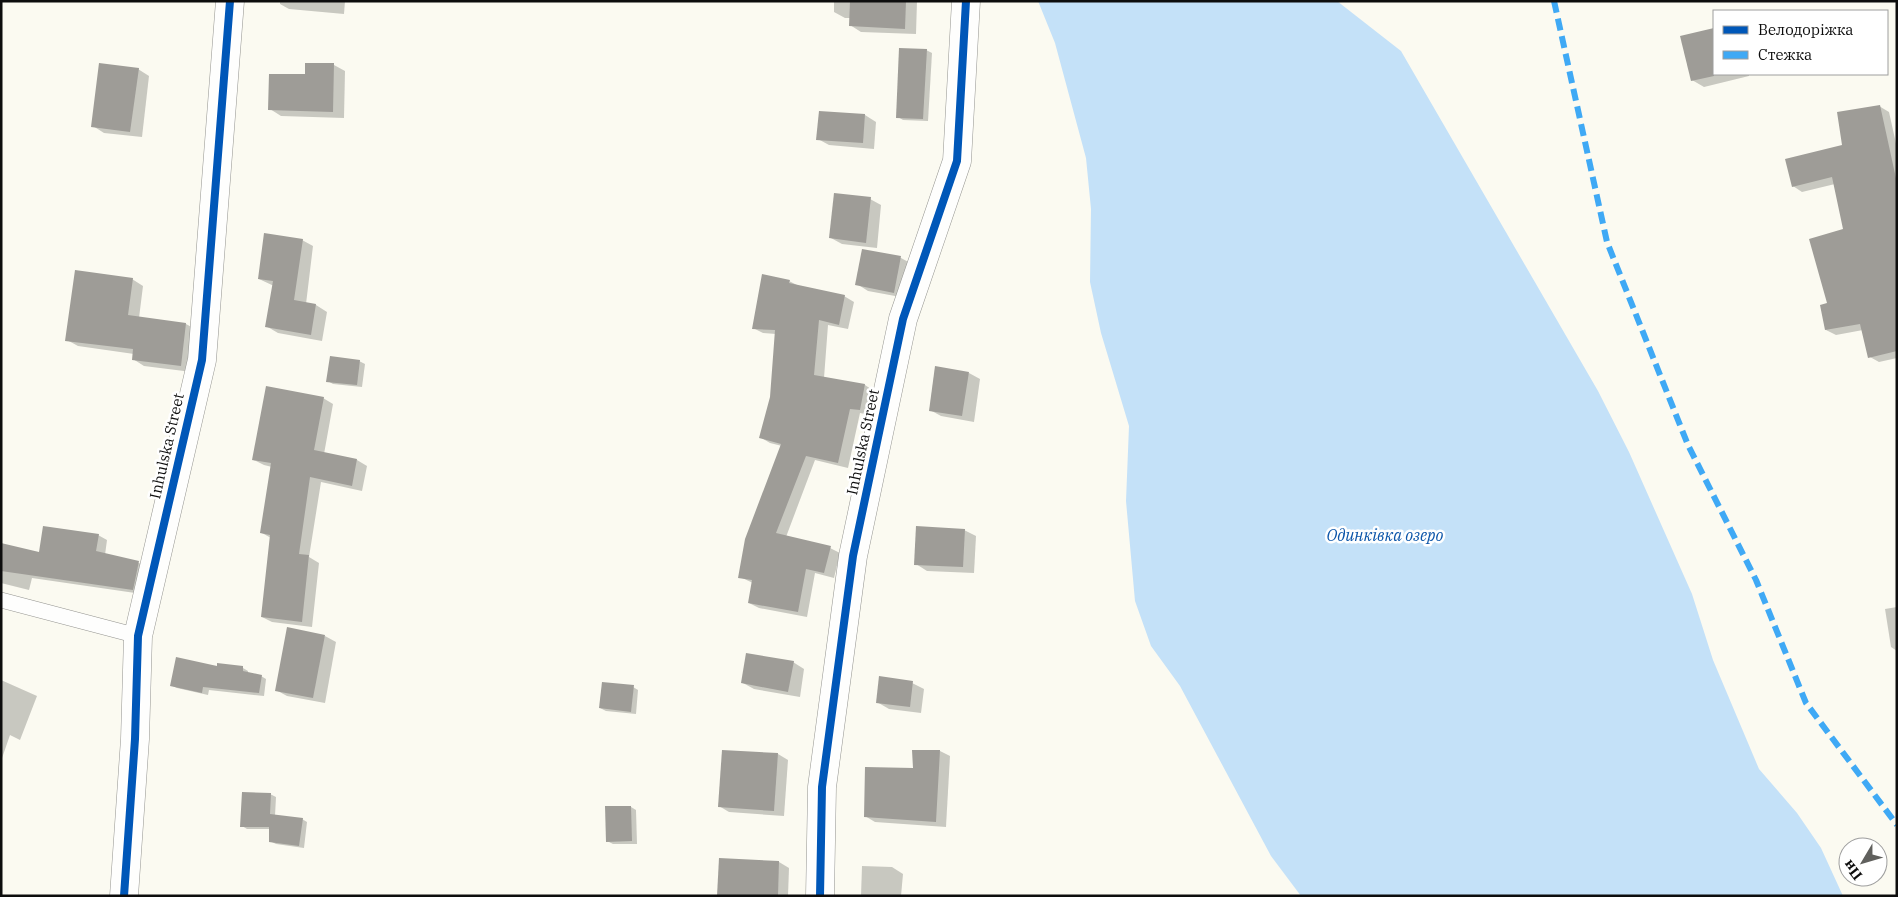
<svg xmlns="http://www.w3.org/2000/svg" width="1898" height="897" font-family="'IBM Plex Serif',serif">
<style>
.water{fill:#c4e1f8}
.shadow{fill:#0003}
.building{fill:#9e9c97}
.lines{fill:none;stroke-linecap:round;stroke-linejoin:round}
.lane-casing{stroke:#949490;stroke-width:16}
.street-casing{stroke:#949490;stroke-width:29}
.lane{stroke:#fefefd;stroke-width:15}
.street{stroke:#fefefd;stroke-width:28}
.quiet{stroke:#3fa9f5;stroke-width:6;stroke-dasharray:12 6;stroke-linecap:butt}
.cycleway-casing{stroke:#fff;stroke-width:11}
.cycleway{stroke:#0057b8;stroke-width:8}
.labels{text-anchor:middle;stroke-width:5;stroke-linejoin:round;paint-order:stroke}
.street-label{font-size:15px;fill:#0d0d0d;stroke:#fff}
.water-label{font-size:16px;font-style:italic;fill:#0c55a9;stroke:#fff}
</style>
<rect width="100%" height="100%" fill="#fbfaf1"/>
<!-- water -->
<path class="water" d="M 1038,1 L 1337,1 L 1401,51 L 1598,391 L 1629,452 L 1692,594 L 1713,660 L 1759,769 L 1797,813 L 1821,848 L 1843,896 L 1301,896 L 1271,856 L 1180,686 L 1151,646 L 1135,601 L 1126,501 L 1129,426 L 1101,333 L 1090,282 L 1091,209 L 1086,158 L 1055,43 Z"/>
<!-- shadow -->
<g class="shadow">
<path d="M 280,1 L 345,1 L 344,14 L 289,9 L 280,4 Z"/>
<path d="M 834,1 L 917,1 L 916,34 L 861,32 L 850,25 L 850,18 L 845,18 L 834,12 Z"/>
<path d="M 1714,29 L 1714,74 L 1749,74 L 1749,76 L 1704,87 L 1692,80 L 1682,37 Z"/>
<path d="M 926,50 L 932,53 L 928,121 L 903,120 L 898,117 Z"/>
<path d="M 334,65 L 345,71 L 344,118 L 281,116 L 270,109 L 306,76 Z"/>
<path d="M 138,69 L 149,76 L 142,137 L 104,133 L 93,126 Z"/>
<path d="M 1879,106 L 1889,112 L 1897,148 L 1897,358 L 1879,362 L 1870,357 L 1863,330 L 1836,335 L 1826,330 L 1828,304 L 1844,230 L 1835,184 L 1802,192 L 1793,186 L 1844,146 Z"/>
<path d="M 865,115 L 876,122 L 874,149 L 829,145 L 818,139 Z"/>
<path d="M 870,199 L 881,205 L 877,248 L 842,244 L 831,238 Z"/>
<path d="M 302,240 L 313,246 L 306,304 L 316,305 L 327,312 L 322,341 L 278,333 L 266,326 L 274,286 L 259,279 Z"/>
<path d="M 863,250 L 901,258 L 912,264 L 906,298 L 868,291 L 857,284 Z"/>
<path d="M 132,279 L 143,286 L 139,318 L 186,324 L 197,330 L 192,372 L 144,366 L 133,359 L 134,354 L 78,346 L 67,340 Z"/>
<path d="M 789,281 L 799,286 L 844,296 L 854,302 L 848,329 L 828,325 L 824,378 L 865,385 L 874,391 L 870,415 L 860,413 L 848,468 L 815,460 L 786,537 L 830,548 L 840,553 L 834,578 L 815,573 L 807,617 L 759,608 L 749,603 L 753,583 L 740,577 L 782,446 L 770,443 L 760,437 L 771,397 L 776,334 L 763,333 L 753,328 Z"/>
<path d="M 359,361 L 365,364 L 362,387 L 333,384 L 328,381 Z"/>
<path d="M 969,373 L 980,379 L 974,422 L 941,416 L 930,410 Z"/>
<path d="M 323,398 L 333,404 L 324,454 L 357,460 L 367,466 L 362,491 L 321,482 L 309,557 L 319,563 L 312,627 L 272,622 L 262,617 L 271,538 L 262,533 L 272,467 L 264,465 L 254,460 Z"/>
<path d="M 964,530 L 976,536 L 974,573 L 927,571 L 916,564 Z"/>
<path d="M 98,535 L 107,540 L 105,555 L 139,563 L 148,568 L 142,594 L 32,578 L 29,590 L 1,583 L 1,544 L 40,553 Z"/>
<path d="M 1897,607 L 1897,651 L 1891,647 L 1885,609 Z"/>
<path d="M 325,636 L 336,642 L 325,703 L 287,696 L 276,690 Z"/>
<path d="M 793,662 L 804,669 L 800,697 L 754,689 L 743,683 Z"/>
<path d="M 218,667 L 243,668 L 248,671 L 248,673 L 261,676 L 266,679 L 264,696 L 209,690 L 208,695 L 177,688 L 171,685 Z"/>
<path d="M 1,680 L 37,696 L 20,740 L 10,735 L 1,761 Z"/>
<path d="M 912,683 L 924,689 L 921,713 L 889,709 L 877,702 Z"/>
<path d="M 633,687 L 638,690 L 636,714 L 606,711 L 600,708 Z"/>
<path d="M 940,751 L 950,756 L 946,827 L 875,822 L 865,816 L 914,770 Z"/>
<path d="M 778,754 L 788,760 L 784,816 L 729,812 L 719,806 Z"/>
<path d="M 270,794 L 276,797 L 275,816 L 302,819 L 307,822 L 304,848 L 276,844 L 270,841 L 270,829 L 247,829 L 242,826 Z"/>
<path d="M 631,807 L 636,810 L 637,844 L 613,844 L 607,841 Z"/>
<path d="M 720,859 L 779,862 L 789,868 L 788,896 L 718,896 Z"/>
<path d="M 862,866 L 892,867 L 903,874 L 901,896 L 861,896 Z"/>
</g>
<!-- building -->
<g class="building">
<path d="M 850,1 L 906,1 L 905,29 L 849,26 Z"/>
<path d="M 1714,28 L 1714,76 L 1691,81 L 1680,36 Z"/>
<path d="M 899,48 L 927,49 L 923,119 L 896,118 Z"/>
<path d="M 99,63 L 139,68 L 130,132 L 91,127 Z"/>
<path d="M 305,63 L 334,63 L 333,112 L 268,110 L 269,74 L 305,74 Z"/>
<path d="M 1880,105 L 1897,183 L 1897,351 L 1868,358 L 1860,324 L 1825,330 L 1820,305 L 1827,303 L 1809,239 L 1843,229 L 1832,177 L 1792,187 L 1785,159 L 1842,145 L 1837,112 Z"/>
<path d="M 819,111 L 865,114 L 863,143 L 816,140 Z"/>
<path d="M 834,193 L 871,197 L 866,243 L 829,238 Z"/>
<path d="M 264,233 L 303,239 L 294,300 L 316,304 L 311,335 L 265,327 L 273,281 L 258,279 Z"/>
<path d="M 862,249 L 901,256 L 894,293 L 855,285 Z"/>
<path d="M 75,270 L 133,278 L 128,315 L 186,323 L 181,366 L 132,360 L 133,349 L 65,341 Z"/>
<path d="M 762,274 L 790,280 L 789,283 L 845,295 L 839,325 L 819,320 L 814,375 L 865,384 L 860,410 L 850,409 L 838,463 L 806,456 L 776,533 L 831,546 L 824,573 L 806,569 L 798,612 L 748,603 L 752,580 L 738,578 L 745,539 L 781,444 L 759,438 L 770,397 L 775,330 L 752,329 Z"/>
<path d="M 330,356 L 360,360 L 357,385 L 326,382 Z"/>
<path d="M 935,366 L 969,372 L 962,416 L 929,411 Z"/>
<path d="M 266,386 L 324,397 L 314,450 L 357,459 L 352,486 L 310,477 L 299,554 L 309,555 L 302,622 L 261,617 L 270,535 L 260,533 L 271,463 L 252,460 Z"/>
<path d="M 43,526 L 99,534 L 96,551 L 139,561 L 133,590 L 1,571 L 1,543 L 39,552 Z"/>
<path d="M 916,526 L 965,529 L 963,567 L 914,565 Z"/>
<path d="M 287,627 L 325,635 L 313,698 L 275,691 Z"/>
<path d="M 746,653 L 794,661 L 788,692 L 741,683 Z"/>
<path d="M 176,657 L 217,666 L 217,663 L 243,666 L 243,671 L 262,675 L 259,693 L 203,687 L 202,693 L 170,686 Z"/>
<path d="M 879,676 L 913,681 L 910,707 L 876,703 Z"/>
<path d="M 602,682 L 634,685 L 631,712 L 599,708 Z"/>
<path d="M 722,750 L 778,753 L 774,811 L 718,807 Z"/>
<path d="M 912,750 L 940,750 L 936,822 L 864,817 L 865,767 L 913,768 Z"/>
<path d="M 242,792 L 271,793 L 270,814 L 303,818 L 299,846 L 269,842 L 269,827 L 240,827 Z"/>
<path d="M 605,806 L 631,806 L 632,841 L 606,842 Z"/>
<path d="M 719,858 L 779,861 L 778,896 L 717,896 Z"/>
</g>
<g class="lines">
<defs>
<path id="lane" d="M 1,600 L 138,636"/>
<g id="street">
<path d="M 124,896 L 135,739 L 138,636 L 202,360 L 230,1"/>
<path d="M 820,896 L 822,787 L 853,556 L 903,319 L 957,161 L 966,1"/>
</g>
</defs>
<!-- lane casing -->
<use href="#lane" class="lane-casing"/>
<!-- street casing -->
<use href="#street" class="street-casing"/>
<!-- lane -->
<use href="#lane" class="lane"/>
<!-- street -->
<use href="#street" class="street"/>
<!-- quiet -->
<path class="quiet" d="M 1554,1 L 1607,242 L 1688,445 L 1756,580 L 1806,703 L 1897,825"/>
<defs>
<g id="cycleway">
<path d="M 124,896 L 135,739 L 138,636 L 202,360 L 230,1"/>
<path d="M 820,896 L 822,787 L 853,556 L 903,319 L 957,161 L 966,1"/>
</g>
</defs>
<!-- cycleway casing -->
<use href="#cycleway" class="cycleway-casing"/>
<!-- cycleway -->
<use href="#cycleway" class="cycleway"/>
</g>
<g class="labels">
<!-- street labels -->
<g class="street-label">
<text transform="translate(863 442) rotate(-78)" y="5">Inhulska Street</text>
<text transform="translate(167 446) rotate(-77)" y="5">Inhulska Street</text>
</g>
<!-- water labels -->
<g class="water-label">
<text x="1385" y="541">Одинківка озеро</text>
</g>
</g>
<!-- border -->
<rect width="1898" height="897" fill="none" stroke="#0d0d0d" stroke-width="5"/>
<!-- legend -->
<rect x="1713" y="10" width="175" height="65" fill="#ffffff" stroke="#9e9e9e"/>
<rect x="1723" y="26" width="25" height="8" fill="#0057b8" stroke="#9e9e9e"/>
<text x="1758" y="35" font-size="15" fill="#0d0d0d">Велодоріжка</text>
<rect x="1723" y="51" width="25" height="8" fill="#3fa9f5" stroke="#9e9e9e"/>
<text x="1758" y="60" font-size="15" fill="#0d0d0d">Стежка</text>
<!-- north arrow -->
<g transform="translate(1863 862) rotate(232)"><circle r="24" fill="#ffffff" stroke="#9e9e9e"/>
<path d="M0-4L9 19L0 12L-9 19Z" fill="#60605d"/>
<text y="-8" font-size="14" font-weight="bold" text-anchor="middle" fill="#0d0d0d">Пн</text>
</g>
</svg>
